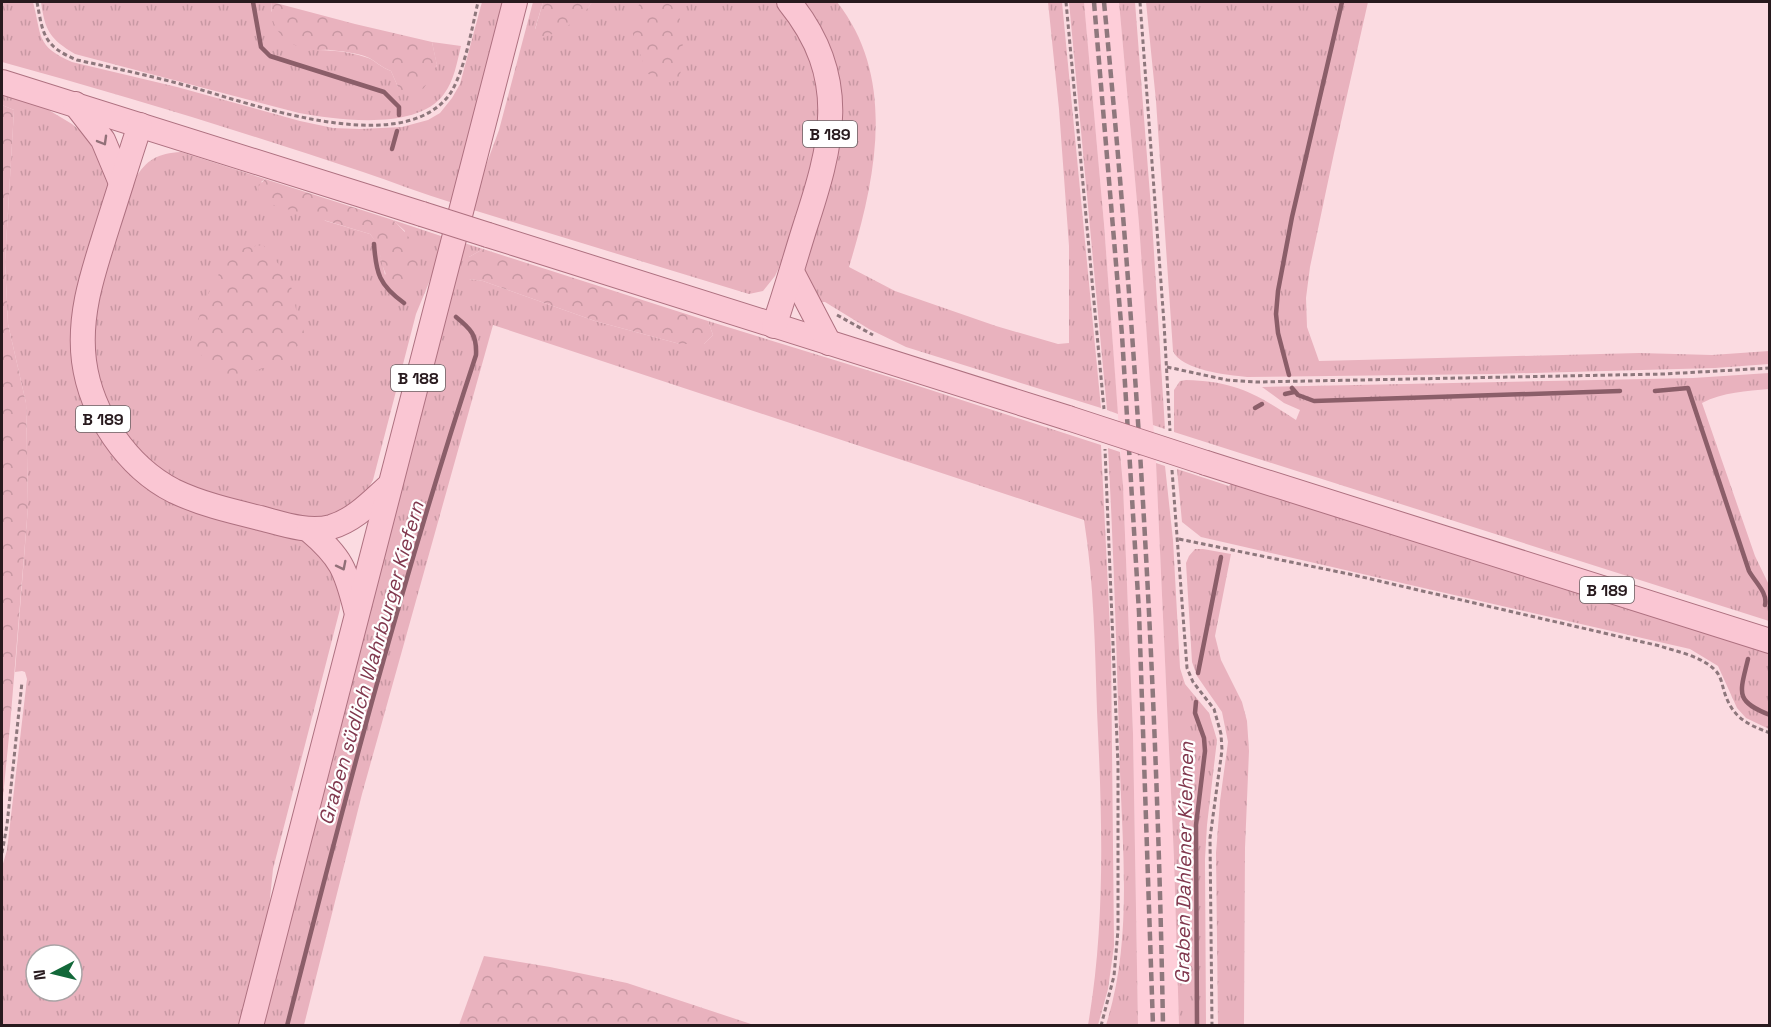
<svg xmlns="http://www.w3.org/2000/svg" width="1771" height="1027" font-family="'Space Grotesk',sans-serif">
<style>
.built{fill:#feced9}
.grass{fill:url(#grass-tufts);fill-rule:evenodd}
.forest{fill:url(#forest-crowns)}
.lines{fill:none;stroke-linecap:round;stroke-linejoin:round}
.stream{stroke:#8b5e69;stroke-width:4.5}
.major-casing{stroke:#ae7180;stroke-width:26}
.path{stroke:#8d777c;stroke-width:3;stroke-dasharray:4.5 3;stroke-linecap:butt}
.major{stroke:#fac6d3;stroke-width:24}
.rail{stroke:#8f787d;stroke-width:4.5;stroke-dasharray:9 4.5;stroke-linecap:butt}
.major-bridge-casing{stroke:#ae7180;stroke-width:26;stroke-linecap:butt}
.major-bridge{stroke:#fac6d3;stroke-width:24}
.oneway{stroke:#917078}
.labels{text-anchor:middle;stroke-width:4.5;stroke-linejoin:round;paint-order:stroke}
.shield{fill:#fff;stroke:#685f62;stroke-width:1.5}
.shield-label{font-size:16px;font-weight:bold;fill:#281a1e}
.water-label{font-size:20px;font-style:italic;fill:#81384e;stroke:#fff}
</style>
<defs>
<pattern id="grass-tufts" width="24" height="20" patternUnits="userSpaceOnUse" patternTransform="scale(1.5)"><rect width="24" height="20" fill="#e9b2be"/><path d="M3 7l-1-3M5 7V3M7 7l1-3M15 17l-1-3M17 17v-4M19 17l1-3" fill="none" stroke="#c898a3"/></pattern>
<pattern id="forest-crowns" width="20" height="18" patternUnits="userSpaceOnUse" patternTransform="scale(1.5)"><rect width="20" height="18" fill="#e9b2be"/><path d="M2 6a3 3 0 1 1 6 0M12 15a3 3 0 1 1 6 0" fill="none" stroke="#c898a3"/></pattern>
</defs>
<rect width="100%" height="100%" fill="#fbdbe1"/>
<!-- built -->
<path class="built" d="M 1084,2 L 1119,2 L 1139,224 L 1156,463 L 1174,859 L 1179,1025 L 1138,1025 L 1133,733 L 1123,485 L 1104,224 Z"/>
<!-- grass -->
<g class="grass">
<path d="M 2,2 L 33,2 C 42,35 35,46 72,62 L 177,87 L 300,121 L 333,128 L 360,129 L 402,127 L 428,120 L 440,113 L 452,98 L 460,84 L 482,2 L 505,2 L 453,203 C 423,194 393,182 363,172 C 243,132 123,95 2,62 Z"/>
<path d="M 41,2 L 272,2 L 271,11 L 311,50 C 329,50 348,51 365,57 C 374,59 381,68 391,71 L 398,87 L 437,66 L 432,42 L 461,46 C 457,62 454,81 444,94 C 417,131 339,120 299,113 L 75,54 C 50,39 45,31 41,2 Z"/>
<path d="M 533,2 L 543,2 L 535,29 L 588,8 L 592,2 L 776,2 L 791,19 L 815,68 L 821,124 L 812,169 L 783,259 L 775,276 L 763,291 L 749,294 L 739,291 L 470,209 L 499,130 Z"/>
<path d="M 804,2 L 837,2 C 898,79 875,181 849,267 L 895,291 L 996,326 L 1058,344 L 1069,343 L 1069,246 L 1059,109 L 1048,2 L 1062,2 L 1101,408 L 906,347 L 869,329 L 825,302 L 815,302 L 805,274 L 806,264 C 815,227 830,191 838,153 C 849,101 838,44 804,2 Z"/>
<path d="M 1069,2 L 1084,2 L 1104,224 L 1118,414 L 1107,410 Z"/>
<path d="M 1119,2 L 1135,2 L 1152,221 L 1165,429 L 1153,425 L 1139,224 Z"/>
<path d="M 1146,2 L 1368,2 L 1334,153 L 1310,267 L 1306,298 L 1307,327 L 1319,361 L 1639,353 L 1712,355 L 1769,351 L 1769,364 L 1715,368 L 1492,374 L 1247,377 C 1227,375 1181,370 1173,351 L 1156,101 Z"/>
<path d="M 2,92 L 47,109 L 72,124 L 92,140 L 109,179 L 106,196 L 77,292 L 72,316 L 72,339 L 119,459 L 301,538 L 324,552 L 341,594 L 340,609 L 273,869 L 268,918 L 241,1025 L 2,1025 L 2,867 L 7,850 L 27,679 L 25,672 L 22,671 L 15,672 L 28,507 L 26,403 L 8,324 L 5,262 L 14,110 L 2,105 ZM 36,955 L 72,955 L 72,991 L 36,991 Z"/>
<path d="M 181,152 L 265,179 L 261,182 L 326,221 L 370,234 L 378,244 L 385,275 L 405,231 L 393,220 L 444,237 L 437,263 L 416,314 L 373,480 L 366,493 L 344,513 L 320,518 L 279,513 L 190,487 L 168,475 L 149,461 L 122,431 L 103,396 L 94,359 L 96,295 L 135,179 C 146,160 158,153 181,152 Z"/>
<path d="M 461,242 L 483,249 L 469,257 L 469,279 L 483,281 L 595,321 L 680,344 L 704,344 L 713,335 L 708,321 L 906,382 L 1101,445 L 1111,649 L 1114,946 L 1108,989 L 1098,1025 L 1088,1025 C 1106,922 1102,815 1097,711 C 1095,648 1094,582 1084,520 L 493,325 L 362,794 L 304,1025 L 260,1026 Z"/>
<path d="M 1769,373 L 1769,389 C 1747,391 1723,392 1702,403 L 1755,556 L 1769,585 L 1769,621 L 1174,432 L 1174,390 L 1180,381 L 1186,380 C 1234,381 1257,394 1296,420 L 1300,410 L 1284,403 L 1262,387 L 1693,378 Z"/>
<path d="M 1108,448 L 1120,452 L 1123,485 L 1133,733 L 1138,1025 L 1106,1025 C 1132,944 1123,856 1120,772 C 1117,664 1114,556 1108,448 Z"/>
<path d="M 1156,463 L 1165,466 L 1173,540 L 1180,668 L 1185,684 L 1209,713 L 1217,740 L 1207,825 L 1205,859 L 1206,1025 L 1179,1025 L 1174,859 Z"/>
<path d="M 1177,469 L 1229,486 L 1232,482 L 1769,651 L 1769,729 L 1746,718 L 1737,708 L 1718,666 L 1690,649 L 1201,537 L 1182,522 Z"/>
<path d="M 1195,549 L 1203,549 L 1231,554 L 1215,636 L 1221,660 L 1242,702 L 1247,721 L 1249,751 L 1245,848 L 1244,1025 L 1218,1025 L 1216,853 L 1220,801 L 1228,742 L 1222,712 L 1197,676 L 1192,662 L 1186,563 L 1189,556 Z"/>
</g>
<!-- forest -->
<g class="forest">
<path d="M 272,2 L 355,24 L 432,42 L 437,65 L 424,88 L 410,97 L 398,87 L 391,71 C 380,67 375,60 367,57 C 357,53 340,51 330,50 C 324,49 317,51 311,50 C 285,46 268,27 272,2 Z"/>
<path d="M 543,2 L 592,2 C 580,22 559,32 537,40 L 535,30 Z"/>
<path d="M 642,2 L 664,2 L 678,8 L 683,40 L 680,79 L 664,84 L 647,73 L 630,26 L 636,8 Z"/>
<path d="M 2,105 L 14,110 L 5,262 L 8,324 L 26,403 L 28,507 L 10,726 L 2,807 Z"/>
<path d="M 265,179 L 393,220 C 405,231 420,248 419,266 C 419,270 416,276 415,280 L 405,285 C 374,279 388,256 370,234 L 267,203 L 260,196 L 258,187 Z"/>
<path d="M 263,245 L 289,277 L 296,309 L 306,338 L 279,364 L 231,378 L 213,372 L 191,340 L 205,300 L 222,268 L 243,248 Z"/>
<path d="M 483,249 L 708,321 L 713,335 L 704,344 L 680,344 L 595,321 L 483,281 L 469,279 L 467,268 L 469,257 Z"/>
<path d="M 484,956 L 550,967 L 627,983 L 754,1025 L 459,1025 Z"/>
</g>
<g class="lines">
<!-- stream -->
<g class="stream">
<path d="M 253,2 L 261,47 L 270,56 L 384,92 L 399,107 L 399,115"/>
<path d="M 392,149 L 397,131"/>
<path d="M 374,244 C 376,273 379,285 404,303"/>
<path d="M 1289,375 L 1278,333 L 1276,314 L 1278,291 L 1292,217 L 1342,2"/>
<path d="M 1292,388 L 1298,395 L 1314,401 L 1620,391"/>
<path d="M 1655,391 L 1688,388 L 1749,571 C 1755,582 1768,593 1765,605"/>
<path d="M 1285,394 L 1294,392"/>
<path d="M 1255,408 L 1262,404"/>
<path d="M 1748,659 C 1740,693 1734,701 1770,715"/>
<path d="M 1198,673 L 1221,557"/>
<path d="M 1196,702 L 1195,713 L 1204,738 L 1205,751 L 1196,825 L 1197,1026"/>
<path d="M 287,1026 C 344,801 403,576 476,355 C 477,335 471,329 456,317"/>
</g>
<defs>
<g id="major">
<path d="M 2,82 L 422,214"/>
<path d="M 75,104 L 103,140 L 121,183"/>
<path d="M 140,125 C 129,158 119,191 108,225 C 94,270 78,313 84,361 C 91,414 127,467 174,491 C 201,504 231,511 260,518 C 283,524 308,533 331,527 C 355,520 372,501 390,485"/>
<path d="M 488,235 L 1068,418"/>
<path d="M 792,272 L 829,343"/>
<path d="M 774,326 C 785,294 794,262 804,230 C 832,145 851,78 789,2"/>
<path d="M 1206,463 L 1770,641"/>
<path d="M 309,530 C 341,557 346,570 356,610"/>
<path d="M 251,1026 L 515,2"/>
</g>
</defs>
<!-- major casing -->
<use href="#major" class="major-casing"/>
<!-- path -->
<g class="path">
<path d="M 37,2 C 43,34 43,46 77,60 C 114,68 151,76 188,86 C 252,104 393,156 445,100 C 463,82 472,27 478,2"/>
<path d="M 1066,2 L 1104,409"/>
<path d="M 1140,2 L 1164,323 L 1170,431"/>
<path d="M 837,315 L 873,335"/>
<path d="M 1167,367 L 1227,380 L 1257,382 L 1664,374 L 1770,368"/>
<path d="M 1172,470 L 1187,668 L 1193,682 L 1214,709 L 1221,734 L 1222,750 L 1210,838 L 1212,1026"/>
<path d="M 1179,539 L 1349,574 L 1660,646 C 1678,652 1701,656 1715,670 C 1721,676 1722,684 1724,691 C 1732,717 1746,724 1770,733"/>
<path d="M 2,853 L 7,825 L 22,682"/>
<path d="M 1101,1026 L 1114,976 L 1118,930 L 1118,765 L 1105,449"/>
</g>
<!-- major -->
<use href="#major" class="major"/>
<!-- rail -->
<g class="rail">
<path d="M 1094,2 L 1122,335 L 1139,612 L 1153,1026"/>
<path d="M 1104,2 C 1137,342 1157,684 1163,1026"/>
</g>
<defs>
<g id="major-bridge">
<path d="M 422,214 L 488,235"/>
<path d="M 1068,418 L 1206,463"/>
</g>
</defs>
<!-- major-bridge casing -->
<use href="#major-bridge" class="major-bridge-casing"/>
<!-- major-bridge -->
<use href="#major-bridge" class="major-bridge"/>
</g>
<!-- one-way arrows -->
<defs><path id="oneway-chevron" d="M-2-3.5L2.5 0L-2 3.5" fill="none" stroke-width="1.6" stroke-linecap="round" stroke-linejoin="round" transform="scale(1.5)"/></defs>
<g class="oneway">
<use href="#oneway-chevron" transform="translate(103 141) rotate(60)"/>
<use href="#oneway-chevron" transform="translate(342 566) rotate(63)"/>
</g>
<g class="labels">
<!-- shield labels -->
<g class="shield">
<rect x="803" y="121" width="54" height="26" rx="4.5"/>
<rect x="391" y="365" width="54" height="26" rx="4.5"/>
<rect x="76" y="406" width="54" height="26" rx="4.5"/>
<rect x="1580" y="577" width="54" height="26" rx="4.5"/>
</g>
<g class="shield-label">
<text x="830" y="140">B 189</text>
<text x="418" y="384">B 188</text>
<text x="103" y="425">B 189</text>
<text x="1607" y="596">B 189</text>
</g>
<!-- water labels -->
<g class="water-label">
<text transform="translate(371 663) rotate(-74)" y="7">Graben südlich Wahrburger Kiefern</text>
<text transform="translate(1184 863) rotate(-89)" y="7">Graben Dahlener Kiehnen</text>
</g>
</g>
<!-- border -->
<rect width="1771" height="1027" fill="none" stroke="#281a1e" stroke-width="6"/>
<!-- north arrow -->
<g transform="translate(54 973) rotate(263)"><circle r="28" fill="#ffffff" stroke="#a9a3a5" stroke-width="1.5"/>
<path d="M0-4.5L10 22L0 15L-10 22Z" fill="#126839"/>
<text y="-9" font-size="16" font-weight="bold" text-anchor="middle" fill="#281a1e">N</text>
</g>
</svg>
